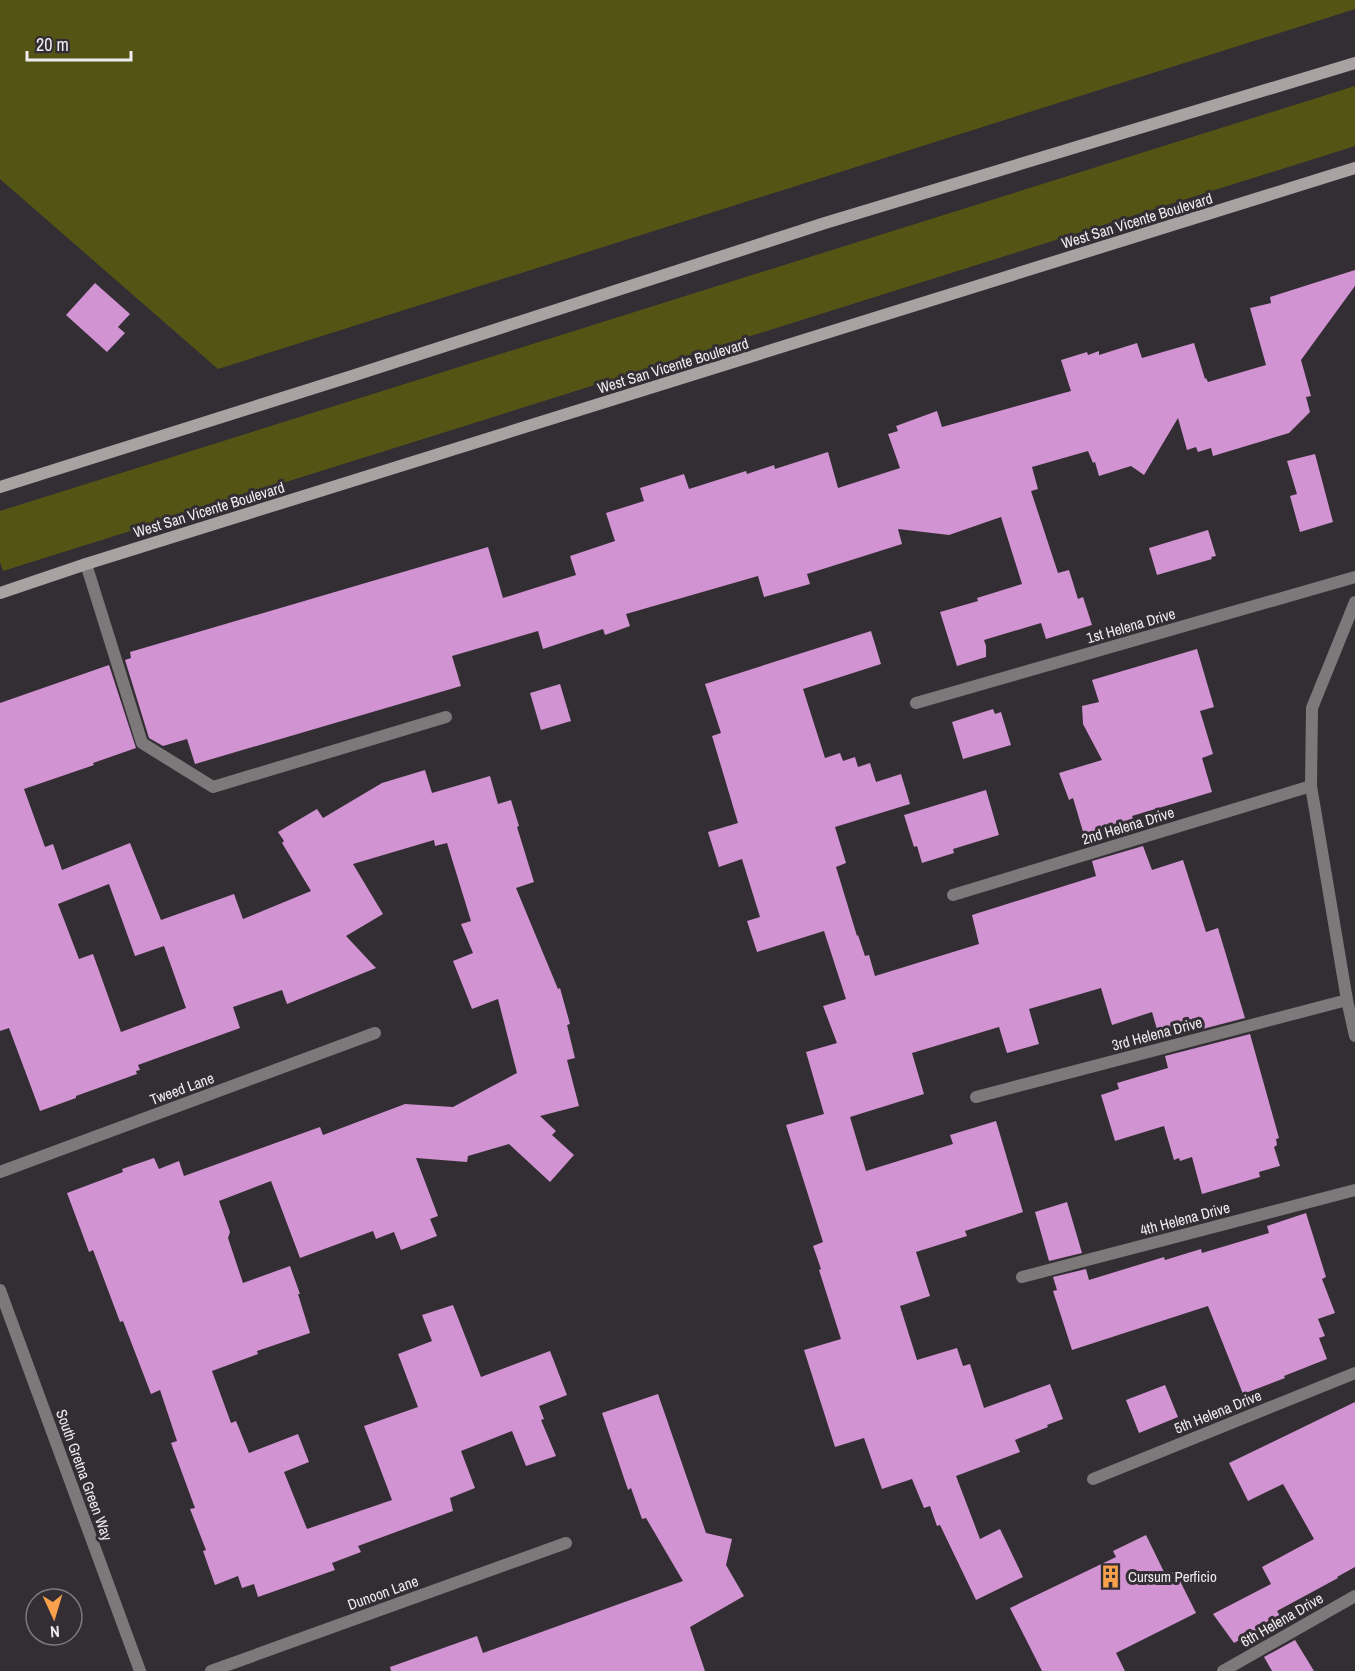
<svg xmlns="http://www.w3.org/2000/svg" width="1355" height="1671" font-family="'Archivo Narrow',sans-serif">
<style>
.green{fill:#545515}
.building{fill:#d193d1;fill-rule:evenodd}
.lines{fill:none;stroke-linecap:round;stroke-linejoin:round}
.lane{stroke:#7d797a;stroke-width:12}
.street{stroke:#7d797a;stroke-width:12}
.secondary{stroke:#a9a2a3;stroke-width:12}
.labels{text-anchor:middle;stroke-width:6;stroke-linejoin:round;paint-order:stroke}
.street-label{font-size:15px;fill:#efecef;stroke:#332e33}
.poi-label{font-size:15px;fill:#efecef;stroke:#332e33;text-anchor:start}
</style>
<rect width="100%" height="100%" fill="#332e33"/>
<!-- green -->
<g class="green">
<path d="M 0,0 L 1355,0 L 1355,9 L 218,369 L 0,179 Z"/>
<path d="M 1355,86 L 1355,146 L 3,571 L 0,562 L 0,511 Z"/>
</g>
<!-- building -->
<g class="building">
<path d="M 1355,270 L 1355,286 L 1301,360 L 1311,396 L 1306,397 L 1310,412 L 1289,433 L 1213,456 L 1211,448 L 1198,452 L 1196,447 L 1187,450 L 1178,418 L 1144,475 L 1131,466 L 1099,476 L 1095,462 L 1093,463 L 1088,451 L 1032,467 L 1038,489 L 1031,491 L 1058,573 L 1069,570 L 1078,599 L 1083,597 L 1092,625 L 1046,639 L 1041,623 L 984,640 L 986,646 L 986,657 L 957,666 L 940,612 L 978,601 L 977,598 L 1022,584 L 1001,517 L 949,535 L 898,529 L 902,544 L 807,574 L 810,584 L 764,597 L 758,576 L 626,614 L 630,626 L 605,635 L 603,629 L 543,649 L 538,631 L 452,656 L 461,686 L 195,764 L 187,739 L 163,746 L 149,738 L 125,660 L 131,658 L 130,652 L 488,547 L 503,598 L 576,575 L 570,556 L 615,541 L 606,513 L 644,501 L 640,488 L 684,474 L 689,489 L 746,471 L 747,474 L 774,465 L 775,469 L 828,452 L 838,488 L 900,468 L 888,434 L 898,431 L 896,426 L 937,411 L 942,427 L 1071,391 L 1061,360 L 1087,352 L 1088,355 L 1099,351 L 1099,355 L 1137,343 L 1142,358 L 1194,343 L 1205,379 L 1206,378 L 1208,382 L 1266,365 L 1250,308 L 1271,303 L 1270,297 Z"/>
<path d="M 95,283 L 130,314 L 118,327 L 125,333 L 107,352 L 66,315 Z"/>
<path d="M 1315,454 L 1333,522 L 1300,532 L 1290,496 L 1297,494 L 1287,461 Z"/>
<path d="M 1208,530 L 1216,556 L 1211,557 L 1212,559 L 1157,575 L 1149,548 Z"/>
<path d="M 871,631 L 881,664 L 803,689 L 825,758 L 840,753 L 843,761 L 855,757 L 858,767 L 870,763 L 876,782 L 901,774 L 910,804 L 835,827 L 846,863 L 836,867 L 857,936 L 858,935 L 865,956 L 869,955 L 875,976 L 979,944 L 972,915 L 1096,876 L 1092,861 L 1143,846 L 1152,870 L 1183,860 L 1206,932 L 1218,928 L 1245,1018 L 1160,1040 L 1152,1012 L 1112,1025 L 1101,988 L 1029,1009 L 1039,1044 L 1007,1053 L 999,1027 L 912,1053 L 924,1094 L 850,1117 L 866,1171 L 953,1144 L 950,1135 L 996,1121 L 1023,1212 L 965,1231 L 967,1236 L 916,1252 L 930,1296 L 900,1306 L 917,1360 L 957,1348 L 963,1366 L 970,1364 L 984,1408 L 1050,1384 L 1063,1419 L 1047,1425 L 1048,1427 L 1015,1440 L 1020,1452 L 956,1476 L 980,1539 L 1000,1529 L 1023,1577 L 976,1600 L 940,1525 L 937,1526 L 930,1506 L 924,1508 L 912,1479 L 882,1489 L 864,1438 L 835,1447 L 804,1350 L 841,1339 L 819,1270 L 821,1269 L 813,1246 L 823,1242 L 786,1125 L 824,1114 L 806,1052 L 837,1043 L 823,1006 L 846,999 L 824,931 L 757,952 L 747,921 L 760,917 L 742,859 L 719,867 L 708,832 L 738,823 L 712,736 L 721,733 L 705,684 Z"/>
<path d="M 1197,649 L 1214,707 L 1200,711 L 1213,754 L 1202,758 L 1212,792 L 1132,816 L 1137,830 L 1087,845 L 1073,798 L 1069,800 L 1059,773 L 1102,760 L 1083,724 L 1082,706 L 1099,702 L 1092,680 Z"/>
<path d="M 109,665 L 136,748 L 93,763 L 94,765 L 24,789 L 45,847 L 53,844 L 62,870 L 130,843 L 161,920 L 234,894 L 243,919 L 311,891 L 282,843 L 284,841 L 278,832 L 317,809 L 323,818 L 382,783 L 425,770 L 432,793 L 490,776 L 498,804 L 511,800 L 519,826 L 517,827 L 534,882 L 516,888 L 558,989 L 560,988 L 570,1024 L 567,1025 L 575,1058 L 567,1060 L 579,1106 L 540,1116 L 556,1131 L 552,1135 L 574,1155 L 550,1182 L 509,1144 L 468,1156 L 467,1162 L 416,1158 L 438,1216 L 430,1219 L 437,1236 L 401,1250 L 394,1232 L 376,1239 L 373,1231 L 300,1258 L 271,1181 L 219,1201 L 230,1232 L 228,1238 L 243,1283 L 290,1266 L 300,1294 L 298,1294 L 310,1333 L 257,1351 L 258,1354 L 212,1371 L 231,1423 L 236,1421 L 249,1453 L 298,1434 L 309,1462 L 284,1472 L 307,1529 L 392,1500 L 364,1426 L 418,1407 L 398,1354 L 432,1341 L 422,1315 L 453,1305 L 481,1377 L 550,1351 L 567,1395 L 539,1406 L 544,1419 L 541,1420 L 556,1456 L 526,1466 L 512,1431 L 461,1451 L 475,1488 L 450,1498 L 453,1511 L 358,1546 L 361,1552 L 332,1563 L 335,1570 L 258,1597 L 254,1584 L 242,1588 L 238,1576 L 215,1585 L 203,1551 L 206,1550 L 190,1509 L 195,1508 L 171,1443 L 177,1441 L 160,1390 L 151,1394 L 123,1321 L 120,1322 L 93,1250 L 89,1252 L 67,1193 L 123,1172 L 122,1169 L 154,1158 L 159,1169 L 179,1161 L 184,1176 L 320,1127 L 323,1135 L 405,1104 L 453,1107 L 517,1073 L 498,999 L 472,1009 L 453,961 L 473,953 L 461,924 L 471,921 L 447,843 L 435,846 L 434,840 L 353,864 L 383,914 L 346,936 L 376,968 L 287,1004 L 282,990 L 233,1007 L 240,1028 L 138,1065 L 140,1070 L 136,1071 L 137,1074 L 76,1096 L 76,1098 L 40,1111 L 9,1028 L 0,1031 L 0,703 ZM 109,884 L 135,956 L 164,946 L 186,1008 L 121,1032 L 93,954 L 79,959 L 58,904 Z"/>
<path d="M 560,684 L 571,721 L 541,730 L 530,693 Z"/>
<path d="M 993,709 L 995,714 L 1001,712 L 1011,745 L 963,759 L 952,722 Z"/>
<path d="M 986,790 L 999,835 L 953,849 L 954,853 L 922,863 L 917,846 L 914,847 L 904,815 Z"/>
<path d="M 1250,1034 L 1279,1138 L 1276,1139 L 1277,1145 L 1274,1147 L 1280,1166 L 1259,1172 L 1260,1177 L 1202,1194 L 1192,1157 L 1180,1161 L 1179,1158 L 1174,1160 L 1164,1126 L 1115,1141 L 1101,1095 L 1119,1089 L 1117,1083 L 1168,1068 L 1165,1056 Z"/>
<path d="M 1067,1202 L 1082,1253 L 1049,1261 L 1035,1212 Z"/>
<path d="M 1306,1213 L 1326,1277 L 1322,1279 L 1335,1313 L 1318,1319 L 1325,1336 L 1319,1338 L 1327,1359 L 1284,1376 L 1285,1378 L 1243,1394 L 1208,1306 L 1072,1350 L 1053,1291 L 1057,1290 L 1053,1277 L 1086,1269 L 1089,1280 L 1164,1257 L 1165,1260 L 1201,1249 L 1202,1253 L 1269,1233 L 1267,1226 Z"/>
<path d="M 1165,1385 L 1178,1417 L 1139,1433 L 1126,1400 Z"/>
<path d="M 658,1394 L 706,1533 L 732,1539 L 726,1565 L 744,1596 L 690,1627 L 705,1671 L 391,1671 L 390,1667 L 477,1636 L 483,1653 L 683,1581 L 646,1518 L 642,1519 L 631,1488 L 628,1490 L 602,1413 Z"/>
<path d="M 1355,1402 L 1355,1567 L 1337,1577 L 1338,1578 L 1277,1611 L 1286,1626 L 1255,1643 L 1250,1634 L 1234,1643 L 1213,1614 L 1271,1584 L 1262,1567 L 1314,1539 L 1283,1484 L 1248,1501 L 1229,1463 Z"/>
<path d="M 1146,1535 L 1166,1576 L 1175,1571 L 1196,1613 L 1116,1653 L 1125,1671 L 1042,1671 L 1010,1608 L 1116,1557 L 1113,1551 Z"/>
<path d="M 1295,1640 L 1314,1671 L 1272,1671 L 1264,1657 Z"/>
</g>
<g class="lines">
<!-- lane -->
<path class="lane" d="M 86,564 L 142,743 L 213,787 L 446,717"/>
<!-- street -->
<g class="street">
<path d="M 1355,602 L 1312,708 L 1311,786 L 1347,1000 L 1355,1036"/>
<path d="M 916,703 L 1355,577"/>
<path d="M 953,895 L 1311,786"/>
<path d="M 976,1097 L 1347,1000"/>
<path d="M 0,1172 L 375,1033"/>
<path d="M 1022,1277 L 1355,1190"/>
<path d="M 0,1290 L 140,1671"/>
<path d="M 1093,1479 L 1355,1373"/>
<path d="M 211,1671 L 566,1543"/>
<path d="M 1223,1671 L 1355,1596"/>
</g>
<!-- secondary -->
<g class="secondary">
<path d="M 0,487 L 352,376 L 825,223 L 1355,63"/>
<path d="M 0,593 L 86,564 L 1355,168"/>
</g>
</g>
<!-- icons -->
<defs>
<symbol id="building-bare" viewBox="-9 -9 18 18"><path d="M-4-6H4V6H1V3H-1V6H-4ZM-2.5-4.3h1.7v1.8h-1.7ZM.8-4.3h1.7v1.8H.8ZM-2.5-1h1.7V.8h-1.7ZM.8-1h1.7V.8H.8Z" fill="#f8a04b" stroke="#332e33" stroke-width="2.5" paint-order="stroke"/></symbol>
</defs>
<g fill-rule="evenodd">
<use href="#building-bare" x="1094" y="1560" width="33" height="33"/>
</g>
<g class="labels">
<!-- street labels -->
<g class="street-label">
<text transform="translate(1137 221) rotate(-17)" y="5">West San Vicente Boulevard</text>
<text transform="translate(673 366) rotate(-17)" y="5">West San Vicente Boulevard</text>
<text transform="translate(209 510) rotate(-17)" y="5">West San Vicente Boulevard</text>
<text transform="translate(1131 626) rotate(-16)" y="5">1st Helena Drive</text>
<text transform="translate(1128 826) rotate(-17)" y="5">2nd Helena Drive</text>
<text transform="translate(1157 1034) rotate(-15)" y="5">3rd Helena Drive</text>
<text transform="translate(182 1089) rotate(-20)" y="5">Tweed Lane</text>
<text transform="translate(1185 1219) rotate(-15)" y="5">4th Helena Drive</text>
<text transform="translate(1218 1412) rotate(-22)" y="5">5th Helena Drive</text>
<text transform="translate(84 1475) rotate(70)" y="5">South Gretna Green Way</text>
<text transform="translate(383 1593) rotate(-20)" y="5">Dunoon Lane</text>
<text transform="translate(1282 1620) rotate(-30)" y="5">6th Helena Drive</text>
</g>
<!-- poi labels -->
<g class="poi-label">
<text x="1128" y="1582">Cursum Perficio</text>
</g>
</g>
<!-- north arrow -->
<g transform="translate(54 1617) rotate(176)"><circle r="28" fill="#332e33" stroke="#7e7a7e" stroke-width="1.5"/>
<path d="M0-4.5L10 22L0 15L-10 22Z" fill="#f8a04b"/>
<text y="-9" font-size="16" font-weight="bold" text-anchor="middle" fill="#efecef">N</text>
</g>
<!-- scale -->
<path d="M27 51v9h104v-9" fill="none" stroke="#efecef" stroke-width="3"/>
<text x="36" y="51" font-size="18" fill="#efecef" stroke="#332e33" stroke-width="4.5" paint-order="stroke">20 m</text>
</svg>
